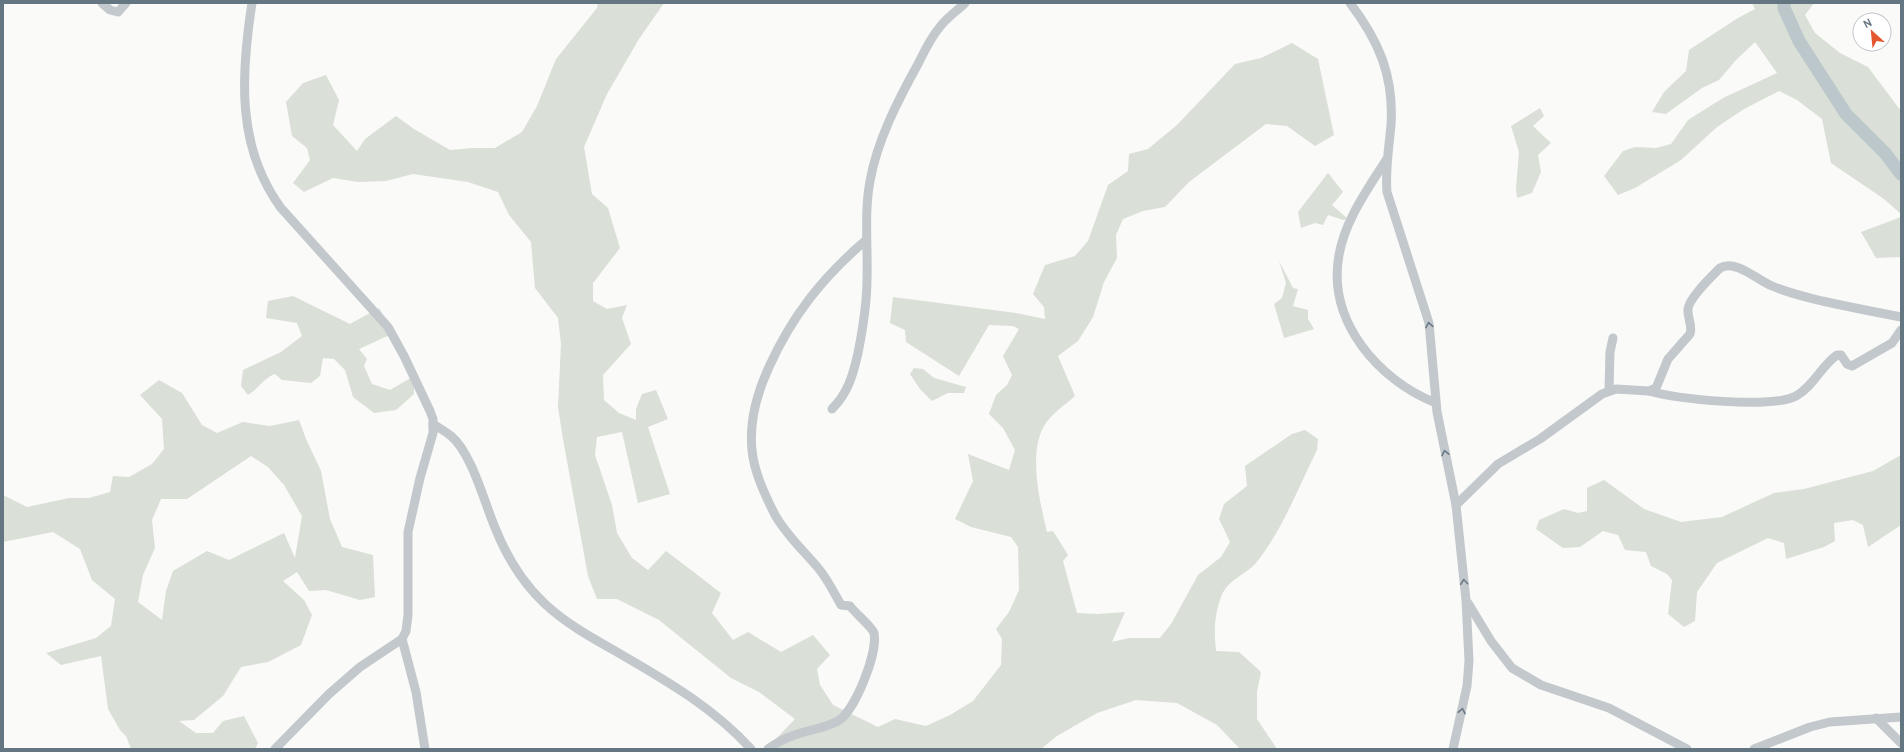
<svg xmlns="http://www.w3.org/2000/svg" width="1904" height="752" font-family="Overpass,sans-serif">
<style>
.green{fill:#dadfd7;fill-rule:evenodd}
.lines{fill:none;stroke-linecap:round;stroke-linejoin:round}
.river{stroke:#bbc7cb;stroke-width:13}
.minor{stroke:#c3c8cc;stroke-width:9}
.oneway{stroke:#6a7a87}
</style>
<rect width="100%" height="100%" fill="#fafaf8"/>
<!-- green -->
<g class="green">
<path d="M 598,3 L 664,3 L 639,39 L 607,94 L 584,147 L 592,194 L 608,208 L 620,248 L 593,283 L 593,301 L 607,309 L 627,305 L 622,318 L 631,344 L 603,375 L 604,400 L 619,413 L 636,420 L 636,409 L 642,394 L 656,390 L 668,419 L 648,427 L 670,494 L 638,503 L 622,432 L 597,437 L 595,455 L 612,505 L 617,533 L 632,558 L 648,570 L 666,551 L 721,593 L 712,613 L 733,640 L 748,632 L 781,652 L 813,635 L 830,655 L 817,669 L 820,685 L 833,705 L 878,727 L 895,719 L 926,726 L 950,715 L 973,701 L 1001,665 L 1002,639 L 996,629 L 1009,612 L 1019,590 L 1018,547 L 1011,537 L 971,527 L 955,519 L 973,481 L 968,454 L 1009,470 L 1015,450 L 1003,428 L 989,414 L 996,395 L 1007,385 L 1012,375 L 1003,356 L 1019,329 L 1013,326 L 989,325 L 959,376 L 906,342 L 905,330 L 890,323 L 893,297 L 1016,313 L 1045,319 L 1044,307 L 1033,294 L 1045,265 L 1075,256 L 1088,241 L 1108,185 L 1128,171 L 1129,154 L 1148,149 L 1177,125 L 1235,64 L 1261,58 L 1292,43 L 1318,59 L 1334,135 L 1315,146 L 1287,126 L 1266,124 L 1189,182 L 1165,207 L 1143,211 L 1123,219 L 1116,235 L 1117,258 L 1104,282 L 1093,317 L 1078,341 L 1058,356 L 1075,396 C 1066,404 1049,416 1044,426 C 1028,454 1040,502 1047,532 L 1053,531 L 1068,555 L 1063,561 L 1077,613 L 1098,614 L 1125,612 L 1112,642 L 1129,638 L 1160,638 L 1171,624 L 1198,575 L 1221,557 L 1230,542 L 1219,519 L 1224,504 L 1247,486 L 1245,466 L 1292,434 L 1305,430 L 1318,439 L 1317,450 C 1298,488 1283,529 1256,563 C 1245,575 1227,580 1221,597 C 1214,617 1214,630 1216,651 L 1239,652 L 1261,672 L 1257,692 L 1257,719 L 1277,749 L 1240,749 L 1217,725 L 1177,703 L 1136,700 L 1097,713 L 1057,736 L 1041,749 L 766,749 L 795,719 L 759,692 L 731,678 L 659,620 L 617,599 L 597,599 L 588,576 L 563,439 L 558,407 L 561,344 L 558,318 L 535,288 L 531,242 L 509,215 L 498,192 L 468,182 L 413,174 L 386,181 L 358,182 L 333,178 L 304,192 L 293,183 L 310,160 L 307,148 L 292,136 L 286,102 L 303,83 L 326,75 L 339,100 L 333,125 L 357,151 L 365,139 L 396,116 L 414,129 L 450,150 L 473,148 L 495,148 L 522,132 L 537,106 L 556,59 L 597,8 Z"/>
<path d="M 1752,3 L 1814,3 L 1805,15 L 1815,33 L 1840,53 L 1868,67 L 1901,111 L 1901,214 L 1884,199 L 1831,163 L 1822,119 L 1797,100 L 1779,91 L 1744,109 L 1717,127 L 1681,160 L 1635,188 L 1618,195 L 1604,176 L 1623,151 L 1635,147 L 1656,148 L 1671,144 L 1688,120 L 1723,98 L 1777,73 L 1755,42 L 1736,60 L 1719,80 L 1702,88 L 1666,114 L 1652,112 L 1664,92 L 1686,71 L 1689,50 L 1738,18 L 1755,9 Z"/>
<path d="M 1540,108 L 1544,116 L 1533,126 L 1551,143 L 1538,155 L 1541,172 L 1532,193 L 1517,198 L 1516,188 L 1519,152 L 1511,126 Z"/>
<path d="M 1328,173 L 1343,192 L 1332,205 L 1348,219 L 1343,220 L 1328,215 L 1323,225 L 1315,223 L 1301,228 L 1298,212 Z"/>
<path d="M 1901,217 L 1901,257 L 1876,258 L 1861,232 Z"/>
<path d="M 1279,261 L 1293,288 L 1298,289 L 1293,306 L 1308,310 L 1308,319 L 1314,329 L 1284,338 L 1274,304 L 1282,298 L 1286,283 Z"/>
<path d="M 293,296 L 350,324 L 379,308 L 394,333 L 359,349 L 367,359 L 364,366 L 372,384 L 390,390 L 414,376 L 414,394 L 396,410 L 374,413 L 353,397 L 345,370 L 334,359 L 323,358 L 320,376 L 311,383 L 282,380 L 275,374 C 264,378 259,388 248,395 L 241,386 L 243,370 L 281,352 L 302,336 L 297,323 L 266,318 L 268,301 Z"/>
<path d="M 914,368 L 923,369 L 934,378 L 966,387 L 964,393 L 948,393 L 932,401 L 920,389 L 910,374 Z"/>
<path d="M 159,380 L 182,393 L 202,425 L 217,433 L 243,422 L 270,426 L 299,420 L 306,439 L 321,471 L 330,519 L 342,547 L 373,555 L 375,597 L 360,600 L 326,590 L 309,591 L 297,572 L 283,581 L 304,600 L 312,615 L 301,645 L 268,662 L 241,667 L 223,696 L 194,720 L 179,721 L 196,733 L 213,733 L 223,721 L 244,716 L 258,743 L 255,749 L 131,749 L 126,736 L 120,730 L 108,709 L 101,656 L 61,665 L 46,653 L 96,638 L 111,626 L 115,599 L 92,580 L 80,549 L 53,532 L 3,542 L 3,495 L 27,507 L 69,498 L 89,498 L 110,492 L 113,476 L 129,477 L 152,464 L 164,449 L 162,419 L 140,395 ZM 251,456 L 268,467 L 284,485 L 302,516 L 295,558 L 284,533 L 229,560 L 207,551 L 173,571 L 166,591 L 162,620 L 138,602 L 143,575 L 155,548 L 152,520 L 161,499 L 187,499 Z"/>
<path d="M 1901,455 L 1901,525 L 1868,547 L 1863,525 L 1853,520 L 1834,523 L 1835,541 L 1824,547 L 1786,559 L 1784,543 L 1768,538 L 1717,563 L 1697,592 L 1695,621 L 1684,627 L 1668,614 L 1672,580 L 1667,574 L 1651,566 L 1646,552 L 1625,550 L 1618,535 L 1603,531 L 1580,547 L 1563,548 L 1536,529 L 1539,520 L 1564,509 L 1578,513 L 1587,511 L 1587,488 L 1604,480 L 1644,509 L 1681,522 L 1722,517 L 1774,493 L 1804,489 L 1873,471 Z"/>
</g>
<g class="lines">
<!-- river -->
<path class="river" d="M 1784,3 L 1784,8 L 1799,41 L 1846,114 L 1885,153 L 1901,174"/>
<!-- minor -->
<g class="minor">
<path d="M 102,3 L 110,10 L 118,12 L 126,3"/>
<path d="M 252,3 C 241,74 236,147 281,208 L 388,327 L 404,356 L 430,411 L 433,419 L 433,433 L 420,478 L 408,532 L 408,615 L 406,631 L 402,639 L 360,667 L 329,694 L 275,749"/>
<path d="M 1350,3 C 1379,41 1394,76 1391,125 C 1389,147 1385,170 1387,192 L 1429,323 L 1437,412 L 1456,505 L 1466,600 L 1469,661 L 1467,686 L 1453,749"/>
<path d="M 1386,160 C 1368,189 1345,220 1339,255 C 1327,321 1378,380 1436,403"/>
<path d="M 1609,390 L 1610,352 L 1613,338"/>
<path d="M 1649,391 C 1677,399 1771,409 1796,396 C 1814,386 1821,366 1837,355 L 1841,355 L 1847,364 L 1852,366 L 1892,343 L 1901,330"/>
<path d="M 832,409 C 848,393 853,375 858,353 C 863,328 867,303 867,278 C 868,246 864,213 870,181 C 877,141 898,100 918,64 C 924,52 930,39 939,28 C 946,18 957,11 965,3"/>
<path d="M 433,424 C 439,428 445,431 451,436 C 472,453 485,505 496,530 C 507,557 523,583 544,603 C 565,623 592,638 617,652 C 665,680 713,707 751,749"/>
<path d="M 1456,505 L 1498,464 L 1540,439 L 1602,394 L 1616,389 L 1649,391 L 1656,388 L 1668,359 L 1690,334 C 1693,325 1687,318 1688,309 C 1689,298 1711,277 1720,268 C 1736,259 1757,280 1772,286 C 1788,293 1806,297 1822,301 C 1849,307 1875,312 1901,317"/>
<path d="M 1468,603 L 1491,641 L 1512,668 L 1541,685 L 1609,708 L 1687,749"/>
<path d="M 402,639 L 416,692 L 425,749"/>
<path d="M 1876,718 L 1901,743"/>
<path d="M 768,749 C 775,744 783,739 792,736 C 807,730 823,729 838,721 C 855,711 878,653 874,633 C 872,627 855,613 850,606 L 841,605 C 834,593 828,580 819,569 C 804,551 787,536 775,515 C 765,495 754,472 752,450 C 749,421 757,393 769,367 C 792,316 822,278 865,241"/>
<path d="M 1754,749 L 1810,727 L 1830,722 L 1901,717"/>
</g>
</g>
<!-- one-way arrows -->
<defs><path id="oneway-chevron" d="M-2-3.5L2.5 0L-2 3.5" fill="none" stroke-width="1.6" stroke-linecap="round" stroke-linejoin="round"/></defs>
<g class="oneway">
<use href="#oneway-chevron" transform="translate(1429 325) rotate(-100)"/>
<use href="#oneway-chevron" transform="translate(1445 453) rotate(-102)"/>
<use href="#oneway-chevron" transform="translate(1464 582) rotate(-95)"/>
<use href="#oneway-chevron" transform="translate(1462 711) rotate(-79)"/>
</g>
<!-- border -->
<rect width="1904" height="752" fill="none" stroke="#657683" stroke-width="8"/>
<!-- north arrow -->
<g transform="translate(1872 32) rotate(333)"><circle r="19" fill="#ffffff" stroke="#c1c8cd"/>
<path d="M0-3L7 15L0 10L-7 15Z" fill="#e4572e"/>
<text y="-6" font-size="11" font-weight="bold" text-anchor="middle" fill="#657683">N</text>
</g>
</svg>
